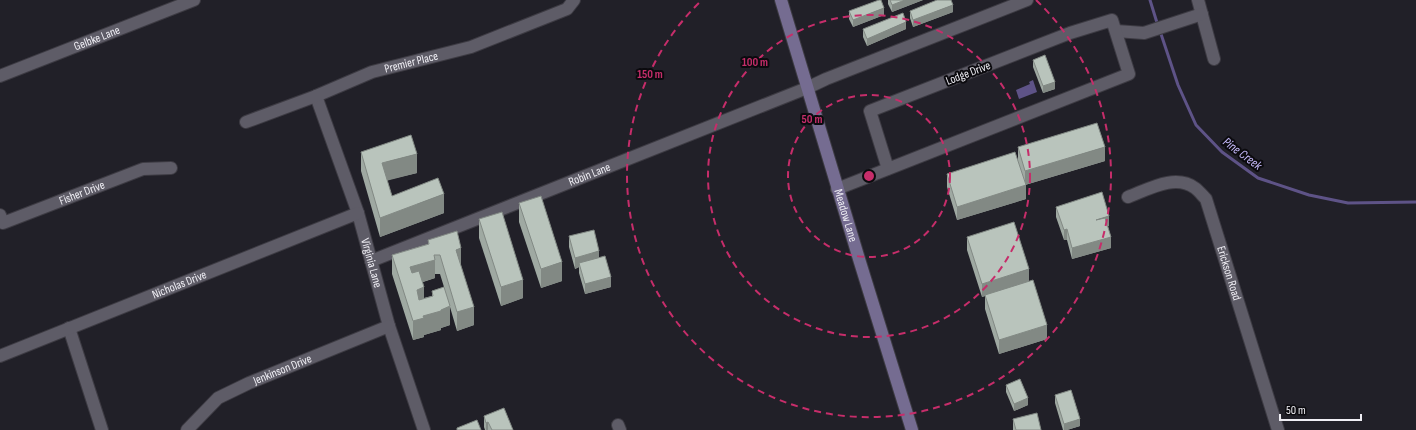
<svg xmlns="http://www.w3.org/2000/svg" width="1416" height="430" font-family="'Sofia Sans Condensed',sans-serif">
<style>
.water{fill:#5e5387}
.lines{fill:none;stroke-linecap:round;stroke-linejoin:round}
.stream{stroke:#5e5387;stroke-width:3}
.street-casing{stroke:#3d3b43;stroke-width:14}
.secondary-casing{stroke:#3d3b43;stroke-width:14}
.street{stroke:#5e5c67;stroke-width:12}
.secondary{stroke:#756c91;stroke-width:12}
.wall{fill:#9fa9a2;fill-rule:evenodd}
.shaded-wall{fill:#828984}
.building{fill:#b9c4bc;stroke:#828984}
.ring{fill:none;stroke:#c62d6a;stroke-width:2;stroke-dasharray:7 5}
.labels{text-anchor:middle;stroke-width:4;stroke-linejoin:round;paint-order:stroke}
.street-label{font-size:12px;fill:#efeef4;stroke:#0b0a0e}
.water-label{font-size:13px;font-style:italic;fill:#c4b8f8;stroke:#0b0a0e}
.centre{fill:#c62d6a;stroke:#0b0a0e;stroke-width:2}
.ring-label{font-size:12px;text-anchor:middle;font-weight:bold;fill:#c62d6a;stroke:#0b0a0e;stroke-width:4;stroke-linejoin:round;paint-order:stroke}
</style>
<rect width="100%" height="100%" fill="#212028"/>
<!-- water -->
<path class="water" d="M 1033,80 L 1037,92 L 1019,99 L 1016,90 L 1030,84 L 1029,82 Z"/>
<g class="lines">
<!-- stream -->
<g class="stream">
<path d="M 1150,0 L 1158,26"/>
<path d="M 1160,31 L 1178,85 L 1196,125 L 1222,152 L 1258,178 L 1309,195 L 1348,203 L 1416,202"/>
</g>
<defs>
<g id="street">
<path d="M 1198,0 L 1214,59"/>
<path d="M 1116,31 L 1144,33 L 1202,14"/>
<path id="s1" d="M 0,76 L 194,0"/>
<path id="s2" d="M 316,96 L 358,213 L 389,326 L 424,430"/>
<path id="s3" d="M 246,122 L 316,96 L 372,72 L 471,47 L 567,9 L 574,0"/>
<path d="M 837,189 L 1129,74 L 1112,20 L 1070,33 L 870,111 L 888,169"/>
<path id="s4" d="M 1128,197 C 1147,190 1175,173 1195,188 C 1199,191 1202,195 1206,199 L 1278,430"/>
<path id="s5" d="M 0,215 L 3,223 L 143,169 L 171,168"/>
<path id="s6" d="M 371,261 L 807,88 L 826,79 L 1027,0"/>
<path d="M 69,328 L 102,430"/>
<path id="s7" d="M 0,356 L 358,213"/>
<path d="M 618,425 L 620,430"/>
<path id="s8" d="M 187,430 L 218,398 L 249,383 L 389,326"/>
</g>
<g id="secondary">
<path id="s9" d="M 781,0 L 859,259 L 912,430"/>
</g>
</defs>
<!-- street casing -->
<use href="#street" class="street-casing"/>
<!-- secondary casing -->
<use href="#secondary" class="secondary-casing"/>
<!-- street -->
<use href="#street" class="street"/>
<!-- secondary -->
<use href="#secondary" class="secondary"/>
</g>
<!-- wall -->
<g class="wall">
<path d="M 888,0 L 923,0 L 892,12 L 888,4 Z"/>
<path d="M 849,11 L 884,15 L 853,27 L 849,19 Z"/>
<path d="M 910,11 L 953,12 L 913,27 L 910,18 Z"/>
<path d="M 863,29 L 906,29 L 867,46 L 863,37 Z"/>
<path d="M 1033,60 L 1055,89 L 1043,93 L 1033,67 Z"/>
<path d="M 1018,147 L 1105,161 L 1025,185 L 1026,199 L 957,220 L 947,187 L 947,174 L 1018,160 Z"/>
<path d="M 361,152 L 417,173 L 387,180 L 392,196 L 444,213 L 380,237 L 361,171 Z"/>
<path d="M 519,203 L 562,281 L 541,288 L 519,222 Z"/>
<path d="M 1056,207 L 1109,226 L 1108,226 L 1111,248 L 1072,259 L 1067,240 L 1064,240 L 1056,217 Z"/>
<path d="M 479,219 L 523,298 L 501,306 L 479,238 Z"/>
<path d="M 569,236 L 599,257 L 611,287 L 585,294 L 579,273 L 579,267 L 575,269 L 569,247 Z"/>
<path d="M 967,237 L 1029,282 L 1047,339 L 999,354 L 985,309 L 985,296 L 982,297 L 967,250 Z"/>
<path d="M 428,240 L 461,267 L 474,325 L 457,331 L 450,307 L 450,325 L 441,328 L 441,330 L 424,335 L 424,337 L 413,340 L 392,274 L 392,255 L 428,244 ZM 435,274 L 440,274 L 444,287 L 432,291 L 432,296 L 424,298 L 423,282 L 435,278 Z"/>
<path d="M 1006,385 L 1028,405 L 1014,411 L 1006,392 Z"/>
<path d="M 1055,395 L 1080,426 L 1067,430 L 1063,430 L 1055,403 Z"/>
<path d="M 484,416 L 513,430 L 485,430 L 484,427 Z"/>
<path d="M 1013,419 L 1041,430 L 1013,430 Z"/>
</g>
<!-- shaded-wall -->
<g class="shaded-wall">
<path d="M 905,0 L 923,0 L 892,12 L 892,5 Z"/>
<path d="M 953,5 L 953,12 L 913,27 L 913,20 Z"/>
<path d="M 884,8 L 884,15 L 853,27 L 853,20 Z"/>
<path d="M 906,22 L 906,29 L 867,46 L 867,39 Z"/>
<path d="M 1055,82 L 1055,89 L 1043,93 L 1043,86 Z"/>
<path d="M 1105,147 L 1105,161 L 1025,185 L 1025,171 Z"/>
<path d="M 417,154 L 417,173 L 382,182 L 382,163 Z"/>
<path d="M 1026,185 L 1026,199 L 957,220 L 957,207 Z"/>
<path d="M 444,194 L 444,213 L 380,237 L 380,218 Z"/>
<path d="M 1109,216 L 1109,226 L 1096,230 L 1096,220 Z"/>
<path d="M 1067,229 L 1067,240 L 1064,240 L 1064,230 Z"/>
<path d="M 1111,237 L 1111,248 L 1072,259 L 1072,248 Z"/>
<path d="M 461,248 L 461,267 L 456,250 Z"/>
<path d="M 599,251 L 599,262 L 579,263 L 579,267 L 575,269 L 575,258 Z"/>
<path d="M 435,260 L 435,278 L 410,286 L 410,267 Z"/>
<path d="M 562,262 L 562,281 L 541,288 L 541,269 Z"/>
<path d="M 1029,269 L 1029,283 L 982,297 L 982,284 Z"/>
<path d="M 611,277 L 611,287 L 585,294 L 585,284 Z"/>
<path d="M 523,280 L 523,298 L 501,306 L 501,287 Z"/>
<path d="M 424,287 L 424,306 L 417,309 L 417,290 Z"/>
<path d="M 450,306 L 450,325 L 441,328 L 441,330 L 424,335 L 424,337 L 413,340 L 413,321 L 423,316 Z"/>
<path d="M 474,307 L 474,325 L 457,331 L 457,312 Z"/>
<path d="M 1047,325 L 1047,339 L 999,354 L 999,340 Z"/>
<path d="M 1028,398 L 1028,405 L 1014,411 L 1014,404 Z"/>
<path d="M 1080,419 L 1080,426 L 1067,430 L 1064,430 L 1064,424 Z"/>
<path d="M 488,422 L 488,430 L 486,430 L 486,423 Z"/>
</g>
<!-- building -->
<g class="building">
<path d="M 879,0 L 881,0 L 884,8 L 853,20 L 849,11 Z"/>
<path d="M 890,0 L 905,0 L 892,5 Z"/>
<path d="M 937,0 L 951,0 L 953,5 L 913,20 L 910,11 Z"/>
<path d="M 903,13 L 906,22 L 867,39 L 863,29 Z"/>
<path d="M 1045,55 L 1055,82 L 1043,86 L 1033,60 Z"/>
<path d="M 1097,123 L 1105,147 L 1025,171 L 1018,147 Z"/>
<path d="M 411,135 L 417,154 L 382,163 L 392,196 L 438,178 L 444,194 L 380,218 L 361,152 Z"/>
<path d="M 1015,152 L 1026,185 L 957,207 L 947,174 Z"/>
<path d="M 1102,192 L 1109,216 L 1096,220 L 1105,218 L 1111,237 L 1072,248 L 1067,229 L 1064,230 L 1056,207 Z"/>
<path d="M 541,196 L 562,262 L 541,269 L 519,203 Z"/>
<path d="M 502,212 L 523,280 L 501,287 L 479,219 Z"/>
<path d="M 1014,222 L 1029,269 L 982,284 L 967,237 Z"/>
<path d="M 594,230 L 599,251 L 575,258 L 569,236 Z"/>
<path d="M 457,231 L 461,248 L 456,250 L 474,307 L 457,312 L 440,255 L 434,255 L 435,260 L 410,267 L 412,273 L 419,271 L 424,287 L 417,290 L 419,300 L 433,296 L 432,291 L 444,287 L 450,306 L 441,310 L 441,311 L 423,316 L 424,318 L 413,321 L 392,255 L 429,244 L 428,240 Z"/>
<path d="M 605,256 L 611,277 L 585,284 L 579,263 Z"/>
<path d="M 1033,280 L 1047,325 L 999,340 L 985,295 Z"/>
<path d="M 1020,379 L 1028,398 L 1014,404 L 1006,385 Z"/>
<path d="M 1071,390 L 1080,419 L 1064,424 L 1055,395 Z"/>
<path d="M 504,408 L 513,430 L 492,430 L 488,422 L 486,423 L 484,416 Z"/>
<path d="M 1037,413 L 1041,430 L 1016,430 L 1013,419 Z"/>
<path d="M 477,420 L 481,430 L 457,430 L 457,428 Z"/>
</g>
<!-- distance rings -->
<g class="ring">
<circle cx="869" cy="176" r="81"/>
<circle cx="869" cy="176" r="161"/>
<path d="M1036 0A242 242 0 1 1 702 0"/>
</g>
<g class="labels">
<!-- street labels -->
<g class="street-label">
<text dy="4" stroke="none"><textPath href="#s1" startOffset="104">Gelbke Lane</textPath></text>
<text dy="4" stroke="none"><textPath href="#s3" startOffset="176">Premier Place</textPath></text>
<text transform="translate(968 73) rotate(-21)" y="4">Lodge Drive</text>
<text dy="4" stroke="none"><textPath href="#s6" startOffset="235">Robin Lane</textPath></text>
<text dy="4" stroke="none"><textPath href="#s5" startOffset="93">Fisher Drive</textPath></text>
<text dy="4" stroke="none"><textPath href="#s9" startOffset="225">Meadow Lane</textPath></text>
<text dy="4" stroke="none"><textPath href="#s2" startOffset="176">Virginia Lane</textPath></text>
<text dy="4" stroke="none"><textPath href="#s4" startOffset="164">Erickson Road</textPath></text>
<text dy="4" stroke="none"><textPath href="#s7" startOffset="193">Nicholas Drive</textPath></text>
<text dy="4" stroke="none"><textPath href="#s8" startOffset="115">Jenkinson Drive</textPath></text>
</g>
<!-- water labels -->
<g class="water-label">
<text transform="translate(1243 153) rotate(37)" y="5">Pine Creek</text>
</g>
</g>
<circle cx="869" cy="176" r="6" class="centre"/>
<g class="ring-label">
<text x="755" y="66">100 m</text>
<text x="650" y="78">150 m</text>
<text x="812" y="123">50 m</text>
</g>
<!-- scale -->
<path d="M1280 414v6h81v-6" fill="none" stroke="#efeef4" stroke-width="2"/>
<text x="1286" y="414" font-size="12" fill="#efeef4" stroke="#0b0a0e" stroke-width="3" paint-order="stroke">50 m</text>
</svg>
